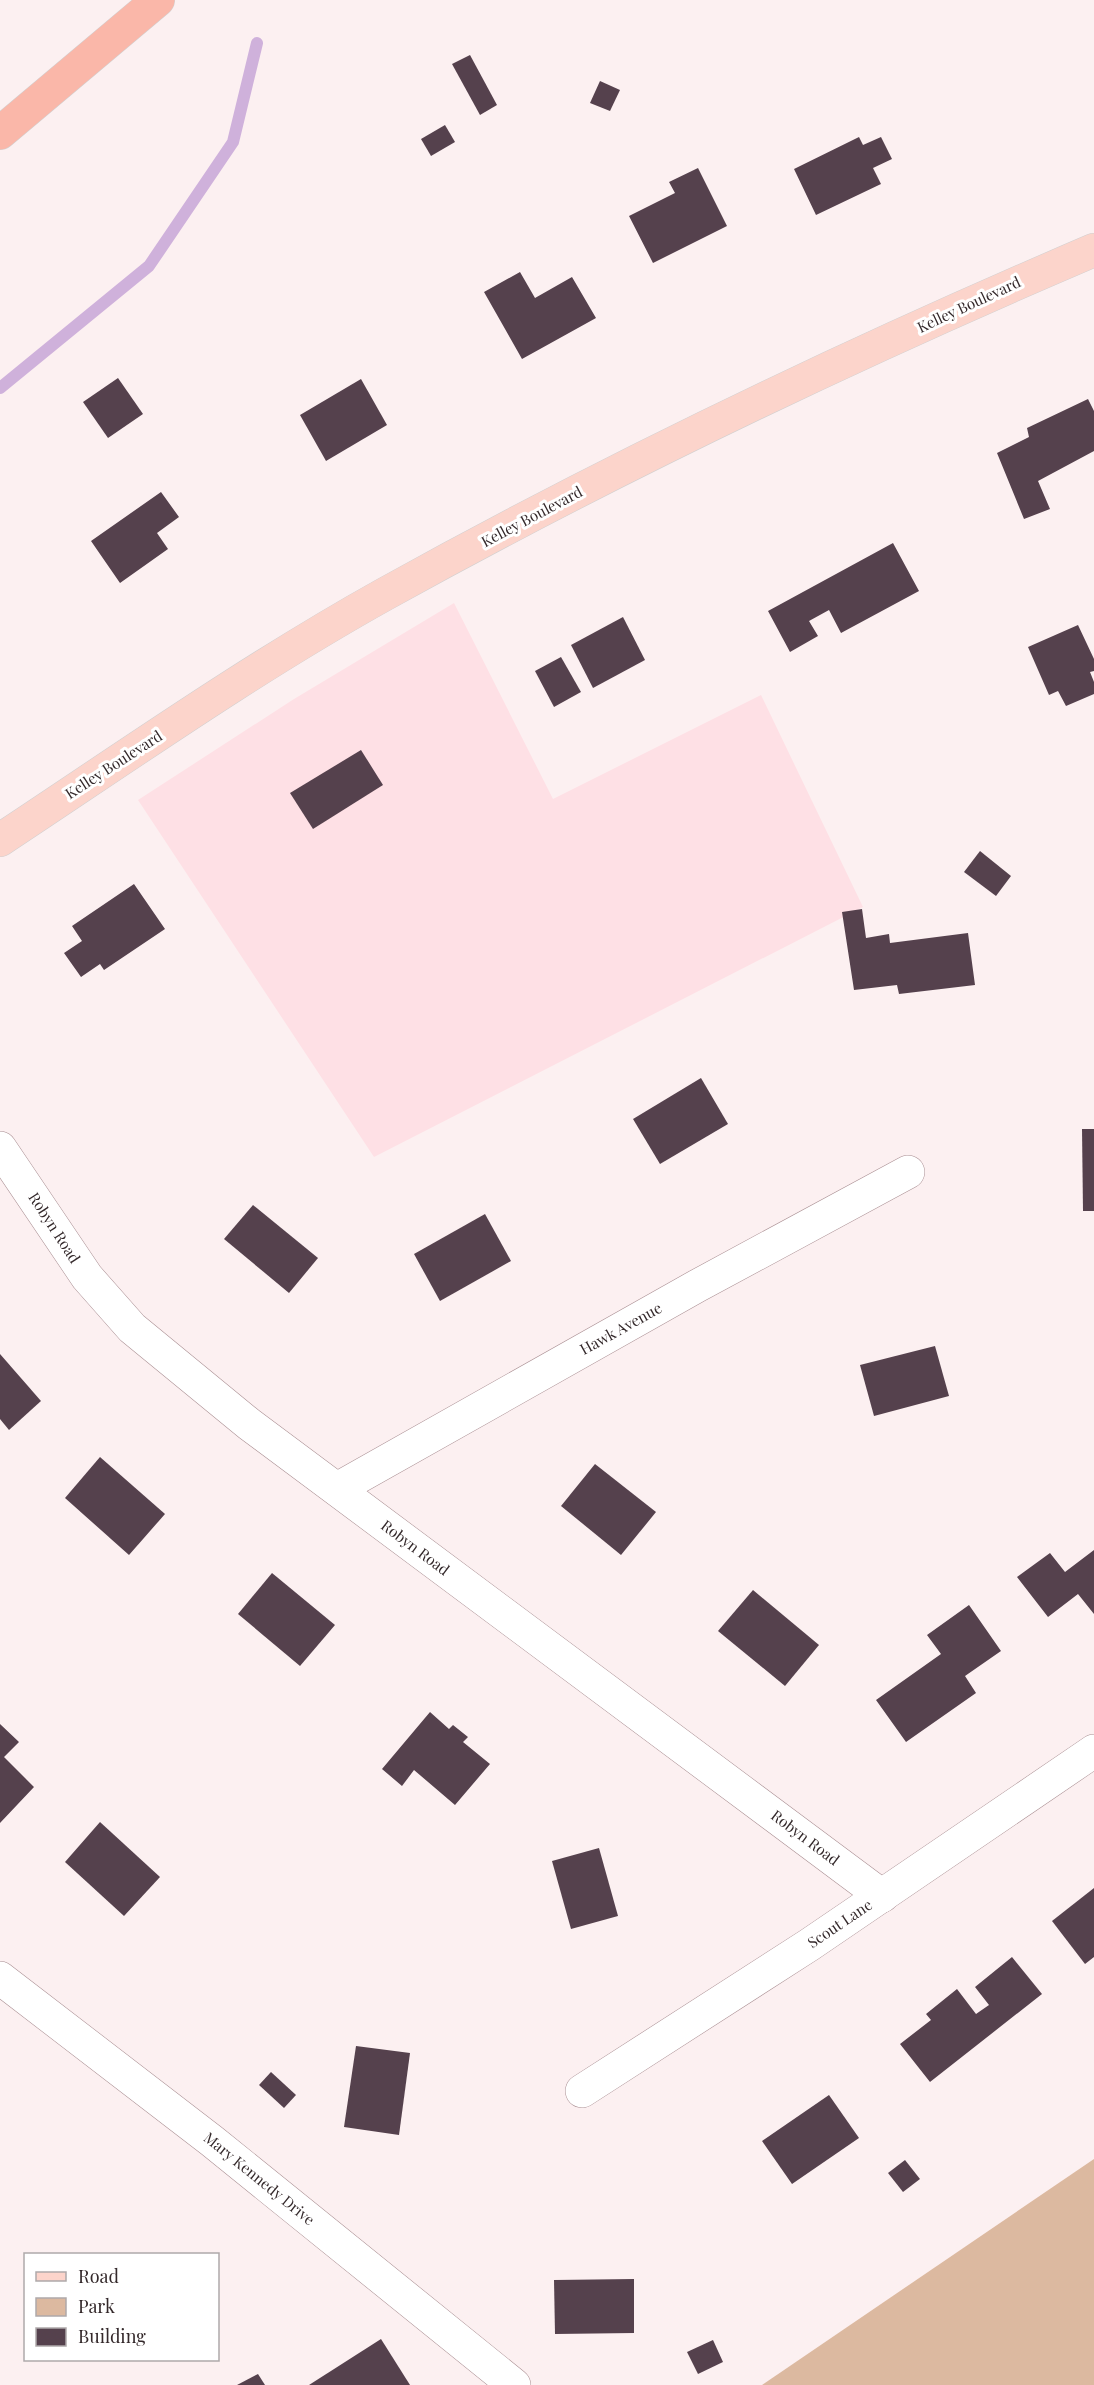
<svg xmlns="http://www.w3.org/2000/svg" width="1094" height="2385" font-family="'Playfair Display',serif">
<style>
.built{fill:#fee0e5}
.green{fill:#dcb9a0}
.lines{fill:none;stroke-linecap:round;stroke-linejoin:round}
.stream{stroke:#cfb1db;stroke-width:12}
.building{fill:#55414d}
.minor-casing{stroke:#aa8f93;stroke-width:34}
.major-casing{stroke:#d2d0d0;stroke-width:34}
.highway-casing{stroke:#d2d0d0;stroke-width:34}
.minor{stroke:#fff;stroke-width:33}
.major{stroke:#fcd4cb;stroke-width:33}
.highway{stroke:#fab7a9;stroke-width:33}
.labels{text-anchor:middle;stroke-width:6;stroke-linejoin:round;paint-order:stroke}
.street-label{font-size:15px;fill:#34292b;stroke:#fff}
</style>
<rect width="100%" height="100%" fill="#fcf0f1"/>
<!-- built -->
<path class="built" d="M 454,603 L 553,799 L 761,695 L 863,907 L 374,1157 L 138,800 L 294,699 Z"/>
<!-- green -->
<path class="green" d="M 1094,2159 L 1094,2385 L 762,2385 Z"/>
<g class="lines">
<!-- stream -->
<path class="stream" d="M 0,388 L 149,266 L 233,142 L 257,43"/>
</g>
<!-- building -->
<g class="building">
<path d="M 470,55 L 497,105 L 480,115 L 452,64 Z"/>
<path d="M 600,81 L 620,90 L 610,111 L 590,103 Z"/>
<path d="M 445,125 L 455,142 L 431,156 L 421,139 Z"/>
<path d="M 859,137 L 863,145 L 881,137 L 892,159 L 873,168 L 881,184 L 816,215 L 794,169 Z"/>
<path d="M 698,168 L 727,226 L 653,263 L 629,216 L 675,193 L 669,182 Z"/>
<path d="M 520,272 L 535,298 L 572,277 L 596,318 L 522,359 L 484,292 Z"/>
<path d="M 118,378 L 143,414 L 108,438 L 83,402 Z"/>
<path d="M 361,379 L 387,425 L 326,461 L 300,415 Z"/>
<path d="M 1088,399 L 1094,411 L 1094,451 L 1038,481 L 1050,509 L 1024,519 L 997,453 L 1029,437 L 1027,428 Z"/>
<path d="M 161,492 L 179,517 L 157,533 L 168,549 L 120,583 L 91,541 Z"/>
<path d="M 893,543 L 919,591 L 841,633 L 829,610 L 809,621 L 818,636 L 790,652 L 768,611 Z"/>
<path d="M 623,617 L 645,660 L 593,688 L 571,645 Z"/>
<path d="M 1078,625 L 1094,659 L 1094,671 L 1090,672 L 1094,682 L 1094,694 L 1066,706 L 1058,691 L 1049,695 L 1028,647 Z"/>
<path d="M 561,657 L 581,692 L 554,707 L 535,671 Z"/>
<path d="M 361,750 L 383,785 L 313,829 L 290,793 Z"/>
<path d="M 980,851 L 1011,876 L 996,896 L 964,872 Z"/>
<path d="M 134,884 L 165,929 L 104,970 L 100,964 L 81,977 L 64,953 L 82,941 L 72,926 Z"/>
<path d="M 862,909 L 866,938 L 889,934 L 890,943 L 968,933 L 975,985 L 899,994 L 897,985 L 854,990 L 842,912 Z"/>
<path d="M 701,1078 L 728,1124 L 660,1164 L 633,1119 Z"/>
<path d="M 1082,1129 L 1094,1129 L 1094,1211 L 1083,1211 Z"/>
<path d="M 253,1205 L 318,1258 L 289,1293 L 224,1239 Z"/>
<path d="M 485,1214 L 511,1261 L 440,1301 L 414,1254 Z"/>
<path d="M 935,1346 L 949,1396 L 874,1416 L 860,1365 Z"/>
<path d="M 0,1354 L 41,1401 L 9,1430 L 0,1419 Z"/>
<path d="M 100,1457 L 165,1514 L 129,1555 L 65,1498 Z"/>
<path d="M 595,1464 L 656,1512 L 621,1555 L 561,1506 Z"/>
<path d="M 1094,1550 L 1094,1614 L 1078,1594 L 1048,1617 L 1017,1577 L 1050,1553 L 1065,1572 Z"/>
<path d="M 272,1573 L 335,1625 L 300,1666 L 238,1614 Z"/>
<path d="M 753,1590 L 819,1645 L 785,1686 L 718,1631 Z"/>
<path d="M 969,1605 L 1001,1651 L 965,1676 L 976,1693 L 906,1742 L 876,1700 L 941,1654 L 927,1635 Z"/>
<path d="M 430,1712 L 449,1729 L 453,1725 L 468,1737 L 463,1742 L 490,1764 L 455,1805 L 414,1770 L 402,1786 L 382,1769 Z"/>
<path d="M 0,1724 L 19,1742 L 4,1757 L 34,1787 L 0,1823 Z"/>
<path d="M 100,1822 L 160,1877 L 124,1916 L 65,1862 Z"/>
<path d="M 599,1848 L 618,1916 L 571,1929 L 552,1861 Z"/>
<path d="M 1094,1888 L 1094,1957 L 1085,1964 L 1052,1921 Z"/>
<path d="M 1012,1957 L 1042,1994 L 930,2082 L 900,2044 L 931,2020 L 926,2014 L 957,1989 L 976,2014 L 989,2005 L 975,1987 Z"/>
<path d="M 356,2046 L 410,2053 L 399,2135 L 344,2127 Z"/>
<path d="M 271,2072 L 296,2095 L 284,2108 L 259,2085 Z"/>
<path d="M 829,2095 L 859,2138 L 792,2184 L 762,2141 Z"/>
<path d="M 905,2160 L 920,2179 L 903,2192 L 888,2173 Z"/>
<path d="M 634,2279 L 634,2333 L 555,2334 L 554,2280 Z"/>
<path d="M 381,2339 L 410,2385 L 309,2385 Z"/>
<path d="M 713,2340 L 723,2362 L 698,2374 L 687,2352 Z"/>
<path d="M 258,2374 L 265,2385 L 237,2385 Z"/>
</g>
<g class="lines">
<defs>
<g id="minor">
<path d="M 0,1148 L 87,1277 L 132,1328 L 249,1424 L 882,1896"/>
<path d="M 337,1489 L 697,1286 L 908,1172"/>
<path d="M 0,1978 L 212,2141 L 514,2385"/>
<path d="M 582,2091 L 809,1945 L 1094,1751"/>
</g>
<path id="major" d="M 0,840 C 127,756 252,668 385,594 C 614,467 853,353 1094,250"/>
<path id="highway" d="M 0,133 L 158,0"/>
</defs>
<!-- minor casing -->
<use href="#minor" class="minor-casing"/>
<!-- major casing -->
<use href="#major" class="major-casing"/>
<!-- highway casing -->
<use href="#highway" class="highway-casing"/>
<!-- minor -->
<use href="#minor" class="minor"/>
<!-- major -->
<use href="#major" class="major"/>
<!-- highway -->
<use href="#highway" class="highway"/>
</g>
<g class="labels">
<!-- street labels -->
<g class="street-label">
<text transform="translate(969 305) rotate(-25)" y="5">Kelley Boulevard</text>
<text transform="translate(532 517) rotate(-28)" y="5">Kelley Boulevard</text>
<text transform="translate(114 765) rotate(-33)" y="5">Kelley Boulevard</text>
<text transform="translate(54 1228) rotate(57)" y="5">Robyn Road</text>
<text transform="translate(621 1329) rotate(-29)" y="5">Hawk Avenue</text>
<text transform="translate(415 1548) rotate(37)" y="5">Robyn Road</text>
<text transform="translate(805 1838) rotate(37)" y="5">Robyn Road</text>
<text transform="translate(840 1924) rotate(-34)" y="5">Scout Lane</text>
<text transform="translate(259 2179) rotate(39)" y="5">Mary Kennedy Drive</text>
</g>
</g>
<!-- legend -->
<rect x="24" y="2253" width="195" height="108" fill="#ffffff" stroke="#aea9aa" stroke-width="1.5"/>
<rect x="36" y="2272" width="30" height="9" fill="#fcd4cb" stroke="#aea9aa" stroke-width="1.5"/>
<text x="78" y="2283" font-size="18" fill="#34292b">Road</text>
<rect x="36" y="2298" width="30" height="18" fill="#dcb9a0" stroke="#aea9aa" stroke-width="1.5"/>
<text x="78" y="2313" font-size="18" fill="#34292b">Park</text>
<rect x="36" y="2328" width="30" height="18" fill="#55414d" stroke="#aea9aa" stroke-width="1.5"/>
<text x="78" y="2343" font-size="18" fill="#34292b">Building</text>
</svg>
